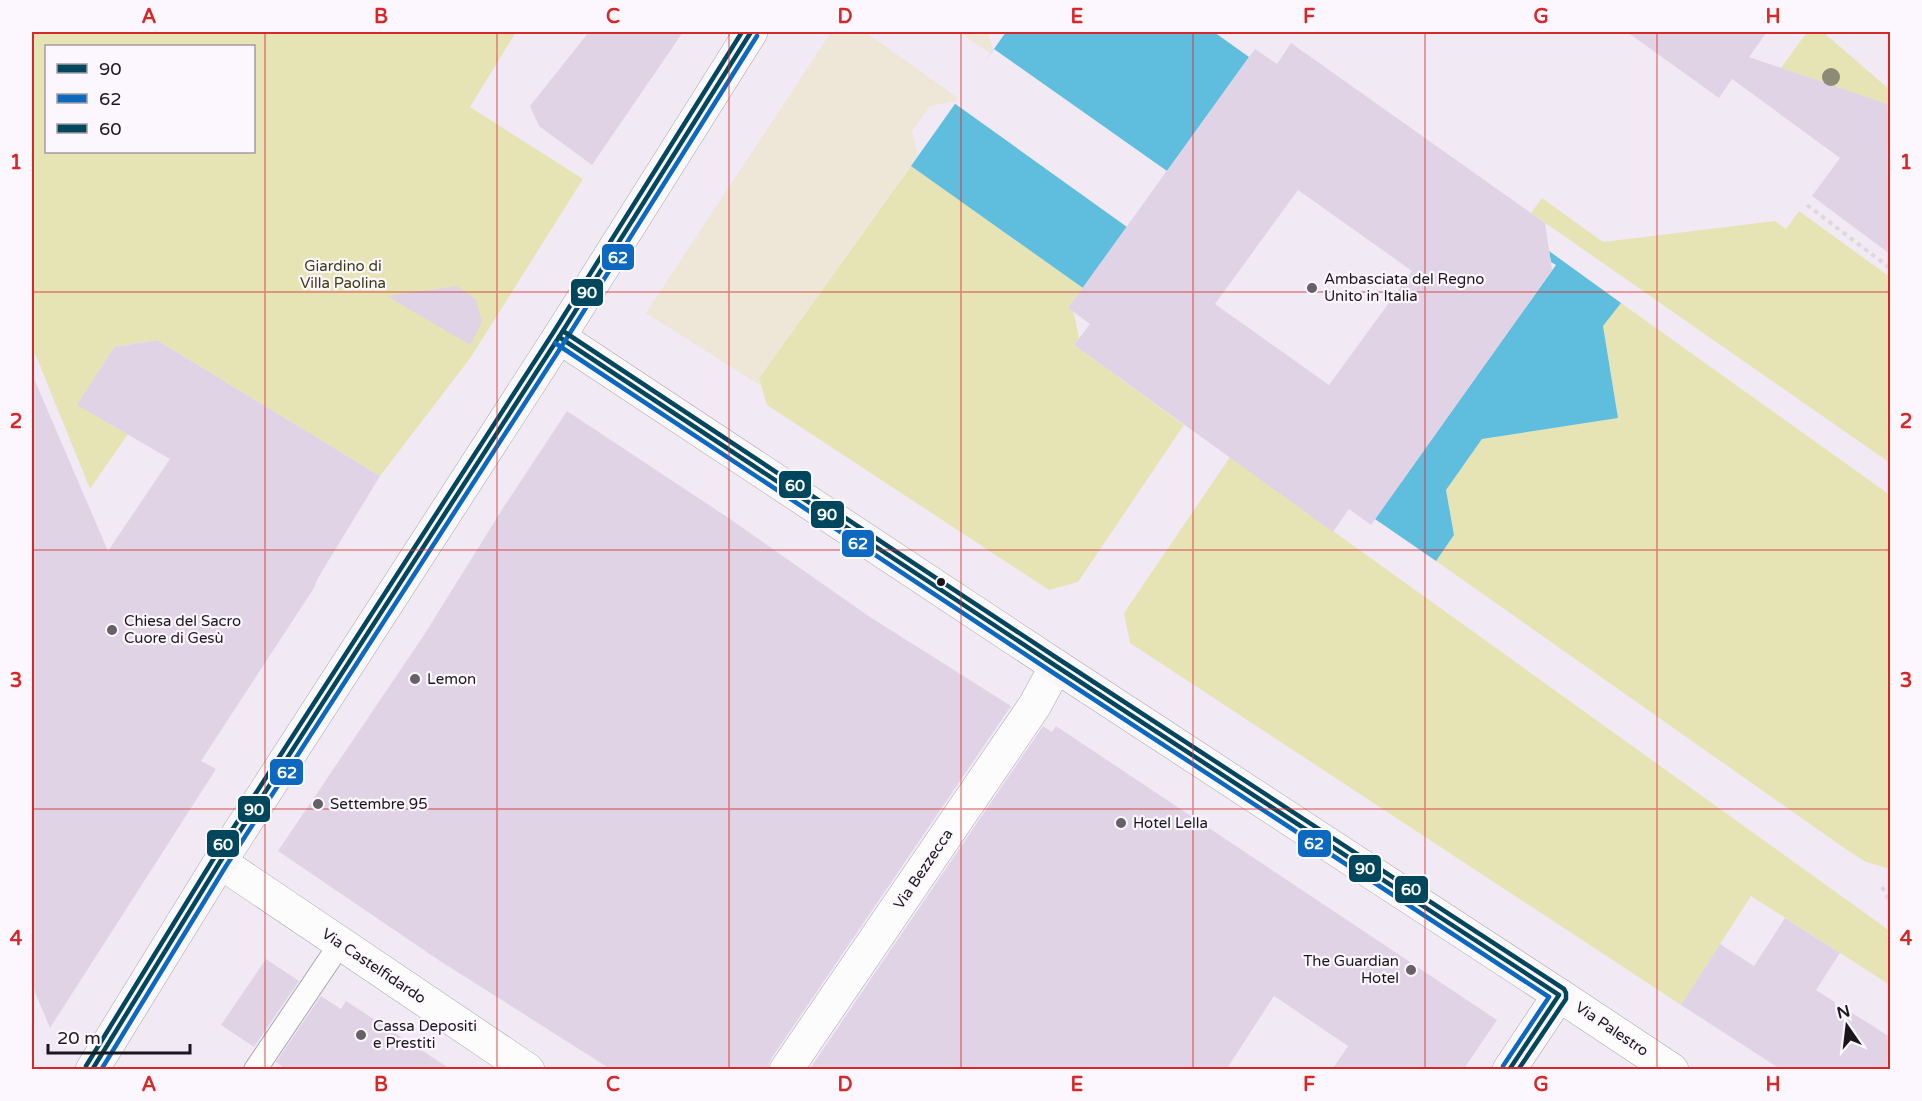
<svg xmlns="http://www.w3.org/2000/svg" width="1922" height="1101" font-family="'Varela Round',sans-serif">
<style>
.green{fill:#e6e4b5;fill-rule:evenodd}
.sand{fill:#eee6d6}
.water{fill:#5fbdde}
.pier{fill:#f1eaf4}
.building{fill:#e1d3e6;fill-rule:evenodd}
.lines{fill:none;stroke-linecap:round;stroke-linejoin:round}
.lane-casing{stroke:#aba6ad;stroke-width:24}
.street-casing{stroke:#aba6ad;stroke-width:34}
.secondary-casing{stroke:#aba6ad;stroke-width:34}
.path{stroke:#dbd9db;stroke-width:4;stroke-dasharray:4.5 4.5;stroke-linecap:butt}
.lane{stroke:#fdfcfd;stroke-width:22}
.street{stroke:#fdfcfd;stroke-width:33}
.secondary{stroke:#faf7f8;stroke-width:33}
.bus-1-casing{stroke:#fcf7fe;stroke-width:9}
.bus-2-casing{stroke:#fcf7fe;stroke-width:9}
.bus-3-casing{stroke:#fcf7fe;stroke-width:9}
.bus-1{stroke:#00475d;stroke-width:4.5}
.bus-2{stroke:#0c69bf;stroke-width:4.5}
.bus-3{stroke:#00475d;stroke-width:4.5}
.tree{fill:#8d8a77}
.grid{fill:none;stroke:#d62828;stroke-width:1.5;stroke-opacity:0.55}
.poi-dot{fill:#666068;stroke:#fcf7fe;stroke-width:2}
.bus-dot{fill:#1b161c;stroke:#fcf7fe;stroke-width:2}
.labels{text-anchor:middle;stroke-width:4.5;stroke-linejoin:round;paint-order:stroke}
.park-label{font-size:15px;fill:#3b3c11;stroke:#fcf7fe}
.poi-label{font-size:15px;fill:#1b161c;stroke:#fcf7fe;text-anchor:start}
.street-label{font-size:15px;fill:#1b161c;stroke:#fcf7fe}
.line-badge{stroke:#fcf7fe;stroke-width:2}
.badge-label{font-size:16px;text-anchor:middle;font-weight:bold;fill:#fff}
.neatline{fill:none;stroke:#d62828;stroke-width:2}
.grid-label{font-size:20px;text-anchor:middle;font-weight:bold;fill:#d62828}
</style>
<rect width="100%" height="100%" fill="#f1eaf4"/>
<!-- green -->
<g class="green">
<path d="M 32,32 L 516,32 L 470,107 L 583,179 L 471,357 L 380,476 L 157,340 L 114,347 L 97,374 L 106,422 L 128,434 L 90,489 L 32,346 ZM 46,46 L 254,46 L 254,152 L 46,152 Z"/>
<path d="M 1807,32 L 1823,32 L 1890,90 L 1890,108 L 1884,103 L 1781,68 Z"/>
<path d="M 911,166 L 1083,288 L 1068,308 L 1074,313 L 1079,339 L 1074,345 L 1184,425 L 1078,582 L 1049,590 L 767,405 L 759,378 Z"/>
<path d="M 1542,198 L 1603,242 L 1775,221 L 1786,229 L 1799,211 L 1890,277 L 1890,463 L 1531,213 Z"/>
<path d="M 1621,303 L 1890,495 L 1890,869 L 1866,862 L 1847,850 L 1436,561 L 1454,535 L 1446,490 L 1482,439 L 1618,418 L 1603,326 Z"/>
<path d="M 1230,457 L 1890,931 L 1890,985 L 1751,896 L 1681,1005 L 1130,643 L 1124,613 Z"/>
</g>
<!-- sand -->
<g class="sand">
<path d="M 831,32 L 865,32 L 958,98 L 956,101 L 930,106 L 912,131 L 918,155 L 759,378 L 761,386 L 646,313 Z"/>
<path d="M 959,32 L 988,32 L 993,50 L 991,54 Z"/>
</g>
<!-- water -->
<g class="water">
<path d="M 1006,32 L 1214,32 L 1249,57 L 1083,288 L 911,166 Z"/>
<path d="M 1549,251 L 1621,303 L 1603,326 L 1618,418 L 1482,439 L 1446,490 L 1454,535 L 1436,561 L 1375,519 L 1556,265 L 1551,262 Z"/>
</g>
<!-- pier -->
<path class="pier" d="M 994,49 L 1167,171 L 1127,227 L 954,103 Z"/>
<!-- building -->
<g class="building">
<path d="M 589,32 L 683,32 L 592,165 L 539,126 L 530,106 Z"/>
<path d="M 1627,32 L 1767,32 L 1749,57 L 1890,105 L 1890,254 L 1812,196 L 1840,158 L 1732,79 L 1719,98 Z"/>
<path d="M 1291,43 L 1545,223 L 1552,270 L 1371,525 L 1349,509 L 1333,532 L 1074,345 L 1090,324 L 1068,308 L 1255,49 L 1277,64 ZM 1298,190 L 1412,271 L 1329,385 L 1215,304 Z"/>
<path d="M 456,286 L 476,299 L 482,322 L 470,345 L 387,296 Z"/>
<path d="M 157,340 L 380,476 L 318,578 L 314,588 L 201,761 L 216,769 L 50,1028 L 32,985 L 32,374 L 108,551 L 170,459 L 77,405 L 114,347 Z"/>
<path d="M 567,411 L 730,519 L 870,617 L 1011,706 L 771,1059 L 767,1070 L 612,1070 L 440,961 L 278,851 L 424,635 L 503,508 Z"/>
<path d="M 1043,726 L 1052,732 L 1056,726 L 1497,1020 L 1463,1070 L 1332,1070 L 1348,1046 L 1274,996 L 1226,1070 L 809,1070 Z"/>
<path d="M 1785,918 L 1840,953 L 1816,990 L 1890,1037 L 1890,1070 L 1782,1070 L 1681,1005 L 1720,944 L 1754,966 Z"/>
<path d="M 266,959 L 299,981 L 254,1047 L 221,1025 Z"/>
<path d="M 321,996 L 341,1009 L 346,1001 L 452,1070 L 287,1070 L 276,1062 Z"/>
</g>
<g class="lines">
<defs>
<path id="lane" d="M 255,1070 L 340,944"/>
<g id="street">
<path d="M 220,862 L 528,1070"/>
<path d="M 1559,995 L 1672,1070"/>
<path d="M 786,1070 L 1035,705 L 1056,666"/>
</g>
<g id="secondary">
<path d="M 559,337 L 1056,666 L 1559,995 L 1509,1070"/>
<path d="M 92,1070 L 220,862 L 559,337 L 751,32"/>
</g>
</defs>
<!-- lane casing -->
<use href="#lane" class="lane-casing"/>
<!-- street casing -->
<use href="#street" class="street-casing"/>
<!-- secondary casing -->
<use href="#secondary" class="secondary-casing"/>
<!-- path -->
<g class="path">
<path d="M 1807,205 L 1890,268"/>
<path d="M 1882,887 L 1890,901"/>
</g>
<!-- lane -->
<use href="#lane" class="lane"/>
<!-- street -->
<use href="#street" class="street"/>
<!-- secondary -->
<use href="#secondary" class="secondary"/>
<defs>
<g id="bus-1">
<path d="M 559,337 L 1056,666 L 1559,995 L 1509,1070"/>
<path d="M 92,1070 L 220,862 L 559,337 L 751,32"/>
</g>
<g id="bus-2">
<path d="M 555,343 L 1052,672 L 1549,997 L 1503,1066"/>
<path d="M 101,1070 L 226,866 L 565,341 L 757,36"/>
</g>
<g id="bus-3">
<path d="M 563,331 L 1060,660 L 1564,989 L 1566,993 L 1566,999 L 1518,1070"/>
<path d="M 86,1066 L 214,858 L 553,333 L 742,32"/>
</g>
</defs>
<!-- bus-1 casing -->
<use href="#bus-1" class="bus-1-casing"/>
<!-- bus-2 casing -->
<use href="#bus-2" class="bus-2-casing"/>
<!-- bus-3 casing -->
<use href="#bus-3" class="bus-3-casing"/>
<!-- bus-1 -->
<use href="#bus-1" class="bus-1"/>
<!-- bus-2 -->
<use href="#bus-2" class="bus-2"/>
<!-- bus-3 -->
<use href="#bus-3" class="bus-3"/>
</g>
<!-- trees -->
<circle class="tree" cx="1831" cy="77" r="9"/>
<!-- grid -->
<path class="grid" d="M 265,32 L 265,1070M 497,32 L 497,1070M 729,32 L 729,1070M 961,32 L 961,1070M 1193,32 L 1193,1070M 1425,32 L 1425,1070M 1657,32 L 1657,1070M 32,292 L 1890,292M 32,550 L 1890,550M 32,809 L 1890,809"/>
<!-- markers -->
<g class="poi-dot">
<circle cx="1312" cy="288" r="6"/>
<circle cx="112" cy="630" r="6"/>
<circle cx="415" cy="679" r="6"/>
<circle cx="318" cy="804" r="6"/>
<circle cx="1121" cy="823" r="6"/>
<circle cx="1411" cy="970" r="6"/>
<circle cx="361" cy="1035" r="6"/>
</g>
<circle class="bus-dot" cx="941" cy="582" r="5"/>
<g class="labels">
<!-- park labels -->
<g class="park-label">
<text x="343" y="271">Giardino di<tspan x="343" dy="17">Villa Paolina</tspan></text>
</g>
<!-- poi labels -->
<g class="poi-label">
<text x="1324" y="284">Ambasciata del Regno<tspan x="1324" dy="17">Unito in Italia</tspan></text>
<text x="124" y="626">Chiesa del Sacro<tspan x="124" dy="17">Cuore di Gesù</tspan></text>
<text x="427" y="684">Lemon</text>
<text x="330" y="809">Settembre 95</text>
<text x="1133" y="828">Hotel Lella</text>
<text x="1399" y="966" text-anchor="end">The Guardian<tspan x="1399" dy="17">Hotel</tspan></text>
<text x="373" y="1031">Cassa Depositi<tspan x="373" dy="17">e Prestiti</tspan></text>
</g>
<!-- street labels -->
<g class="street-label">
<text transform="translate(923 869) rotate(-56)" y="5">Via Bezzecca</text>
<text transform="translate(374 966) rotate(34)" y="5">Via Castelfidardo</text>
<text transform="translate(1612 1029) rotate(34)" y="5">Via Palestro</text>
</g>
</g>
<g class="line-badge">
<rect x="601" y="243" width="34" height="28" rx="6" fill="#0c69bf"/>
<rect x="570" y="278" width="34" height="29" rx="6" fill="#00475d"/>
<rect x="778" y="470" width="34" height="29" rx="6" fill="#00475d"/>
<rect x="810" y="500" width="35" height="29" rx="6" fill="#00475d"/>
<rect x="841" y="529" width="34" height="29" rx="6" fill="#0c69bf"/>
<rect x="269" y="758" width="35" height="28" rx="6" fill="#0c69bf"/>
<rect x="237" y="795" width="34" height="28" rx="6" fill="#00475d"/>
<rect x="1297" y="829" width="35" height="29" rx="6" fill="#0c69bf"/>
<rect x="206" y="829" width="34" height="29" rx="6" fill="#00475d"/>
<rect x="1348" y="854" width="34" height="29" rx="6" fill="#00475d"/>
<rect x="1394" y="875" width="35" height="29" rx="6" fill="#00475d"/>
</g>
<g class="badge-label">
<text x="618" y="263">62</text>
<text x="587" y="298">90</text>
<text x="795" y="491">60</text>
<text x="827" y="520">90</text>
<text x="858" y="549">62</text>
<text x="287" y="778">62</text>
<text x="254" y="815">90</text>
<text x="1314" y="849">62</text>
<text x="223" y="850">60</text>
<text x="1365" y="874">90</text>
<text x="1411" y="895">60</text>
</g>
<!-- border -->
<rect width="1922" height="1101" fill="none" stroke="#fcf7fe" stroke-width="66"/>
<!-- legend -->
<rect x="45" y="45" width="210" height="108" fill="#fcf7fe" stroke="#a29da4" stroke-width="1.5"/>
<rect x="57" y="64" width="30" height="9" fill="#00475d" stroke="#a29da4" stroke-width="1.5"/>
<text x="99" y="75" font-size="18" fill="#1b161c">90</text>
<rect x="57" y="94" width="30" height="9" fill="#0c69bf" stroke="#a29da4" stroke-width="1.5"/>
<text x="99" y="105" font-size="18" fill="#1b161c">62</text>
<rect x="57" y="124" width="30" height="9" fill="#00475d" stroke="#a29da4" stroke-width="1.5"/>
<text x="99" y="135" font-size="18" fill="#1b161c">60</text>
<!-- north arrow -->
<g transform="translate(1847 1026) rotate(346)" stroke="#fcf7fe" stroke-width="4.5" paint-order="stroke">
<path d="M0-4.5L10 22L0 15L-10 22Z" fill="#1b161c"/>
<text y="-9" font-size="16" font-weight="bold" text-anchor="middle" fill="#1b161c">N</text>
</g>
<!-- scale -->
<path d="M48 1044v9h142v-9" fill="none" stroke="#1b161c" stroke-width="3"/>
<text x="57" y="1044" font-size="18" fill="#1b161c" stroke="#fcf7fe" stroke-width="4.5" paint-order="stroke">20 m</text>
<rect x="33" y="33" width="1856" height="1035" class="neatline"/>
<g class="grid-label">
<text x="149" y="23">A</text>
<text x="381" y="23">B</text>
<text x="613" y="23">C</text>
<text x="845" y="23">D</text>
<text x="1077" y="23">E</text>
<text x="1309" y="23">F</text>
<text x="1541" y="23">G</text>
<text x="1773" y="23">H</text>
<text x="16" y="169">1</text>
<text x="1906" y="169">1</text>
<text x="16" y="428">2</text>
<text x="1906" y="428">2</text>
<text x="16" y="687">3</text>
<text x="1906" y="687">3</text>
<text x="16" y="945">4</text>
<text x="1906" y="945">4</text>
<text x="149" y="1091">A</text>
<text x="381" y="1091">B</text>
<text x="613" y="1091">C</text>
<text x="845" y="1091">D</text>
<text x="1077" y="1091">E</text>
<text x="1309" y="1091">F</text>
<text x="1541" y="1091">G</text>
<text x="1773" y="1091">H</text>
</g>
</svg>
